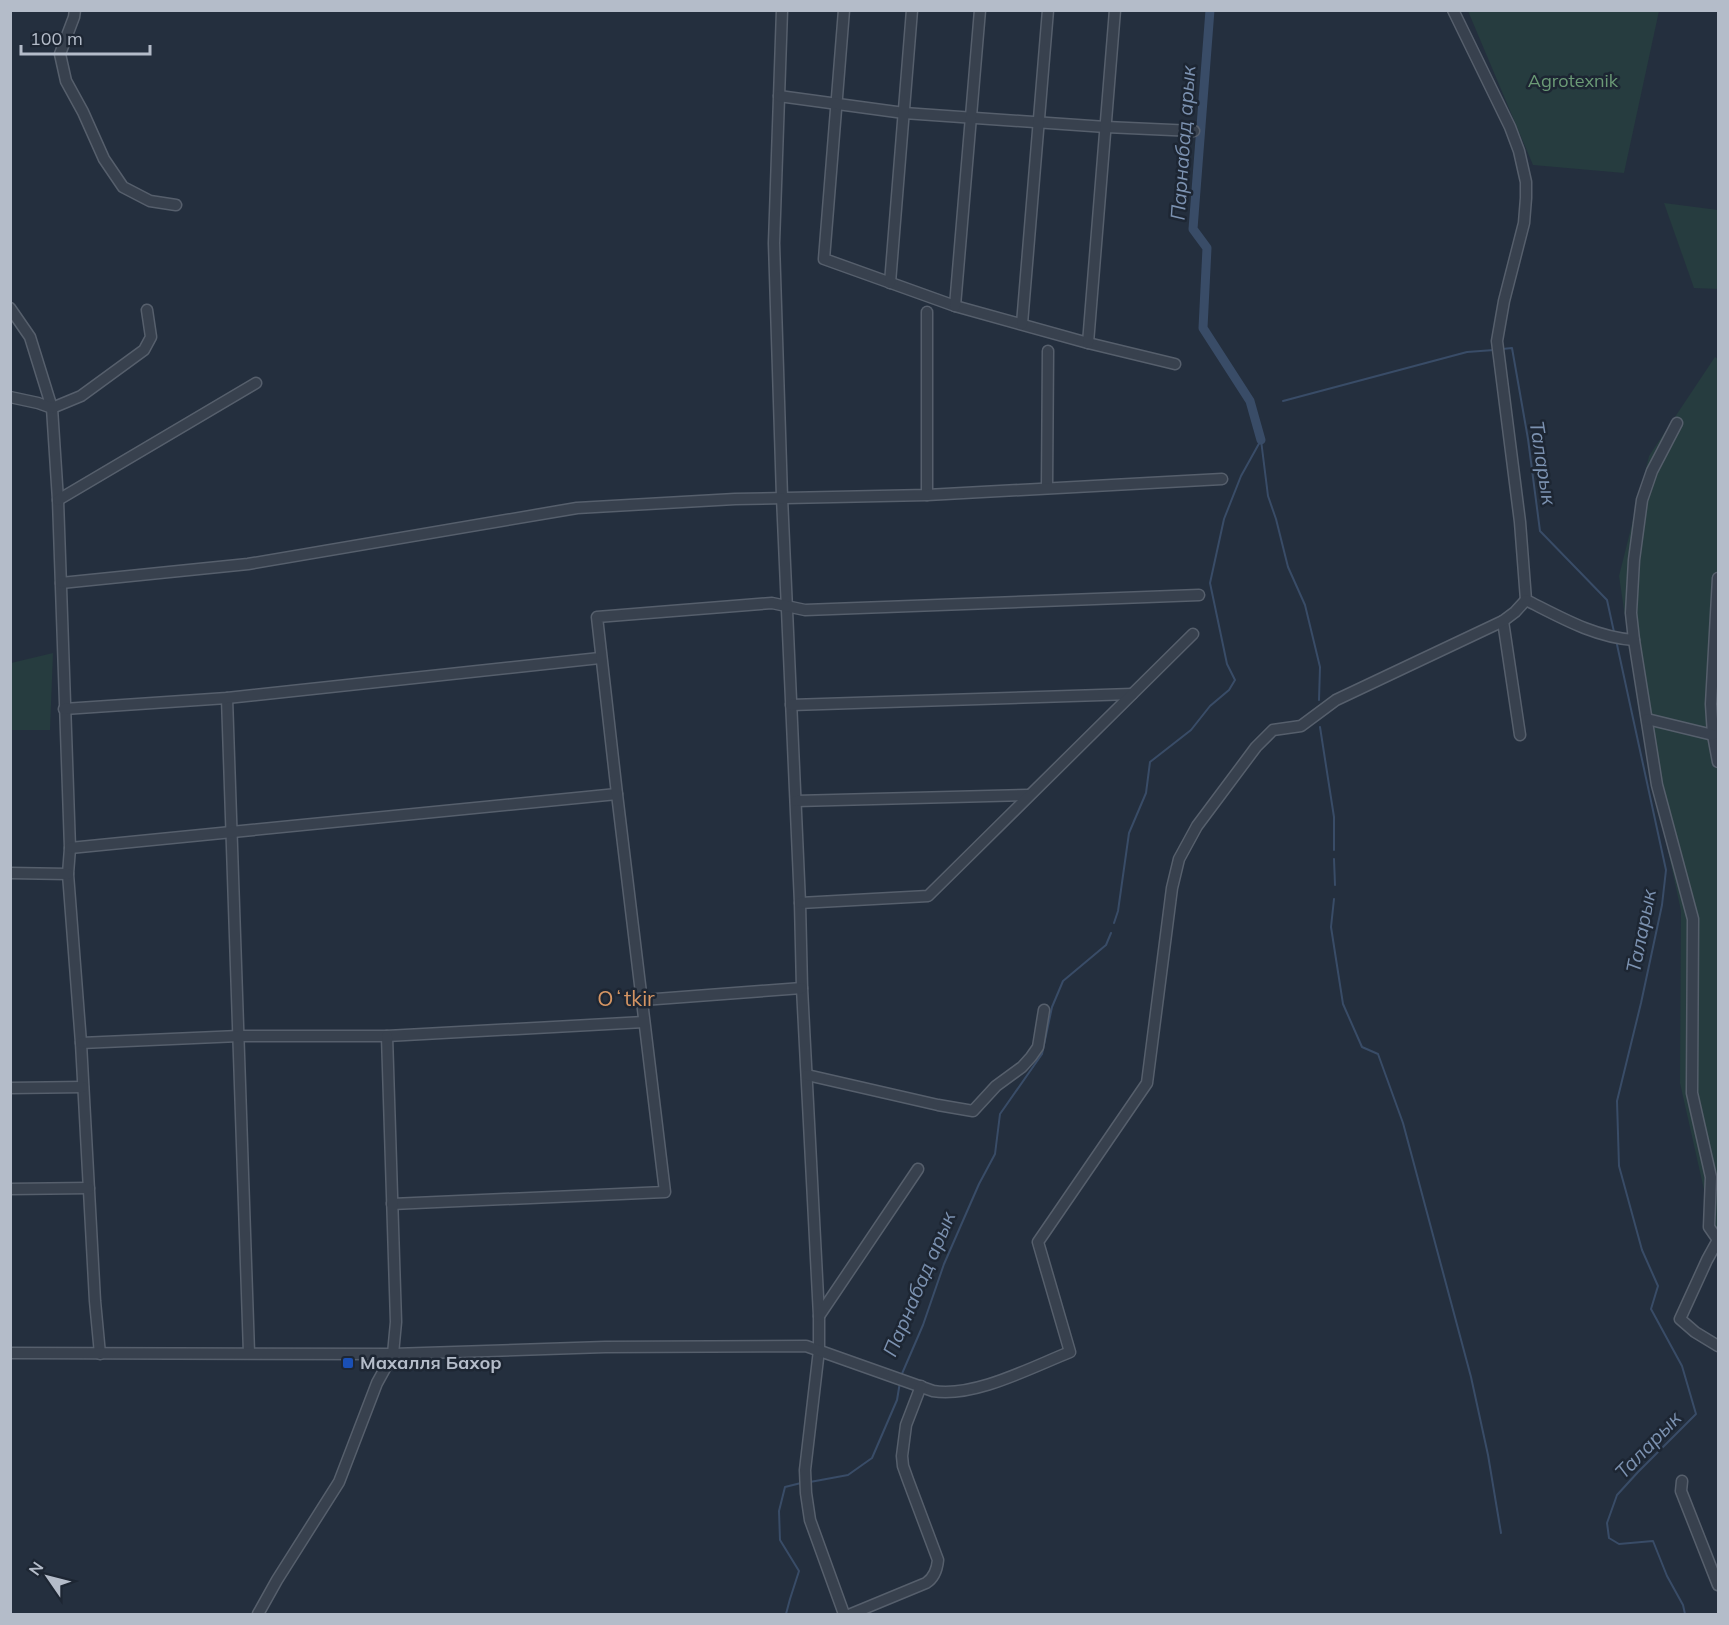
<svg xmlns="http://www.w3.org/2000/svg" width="1729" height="1625" font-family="Mulish,sans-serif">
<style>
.green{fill:#263c3f}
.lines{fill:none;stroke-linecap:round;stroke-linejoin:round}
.stream{stroke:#394c67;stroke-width:2}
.canal{stroke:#394c67;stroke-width:9}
.minor-casing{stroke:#565f6c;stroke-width:13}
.minor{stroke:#38414e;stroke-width:10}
.transit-dot{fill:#1a4fb4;stroke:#1d2633;stroke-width:2}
.labels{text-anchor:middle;stroke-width:5;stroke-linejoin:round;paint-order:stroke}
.park-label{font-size:18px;fill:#6b9a76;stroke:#1d2633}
.poi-label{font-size:18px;font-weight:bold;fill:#b4bcc9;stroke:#1d2633;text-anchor:start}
.water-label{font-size:20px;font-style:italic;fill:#7c92b1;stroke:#1d2633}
.quarter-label{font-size:21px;fill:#d59563;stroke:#1d2633}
</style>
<rect width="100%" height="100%" fill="#242f3e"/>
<!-- green -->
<g class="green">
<path d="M 1468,11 L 1659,11 L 1624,173 L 1533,165 Z"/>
<path d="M 1664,203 L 1718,210 L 1718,289 L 1694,288 Z"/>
<path d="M 1715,357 L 1718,359 L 1718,1252 L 1680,1083 L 1681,911 L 1641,724 L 1619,576 L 1649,456 Z"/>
<path d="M 53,653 L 50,730 L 11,730 L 11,663 Z"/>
</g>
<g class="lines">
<!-- stream -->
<g class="stream">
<path d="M 1502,349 L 1512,348 L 1528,439 L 1540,531 L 1607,600 L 1614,632"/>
<path d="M 1283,401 L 1467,352 L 1494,350"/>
<path d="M 1261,440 L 1268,496 L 1276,519 L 1288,567 L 1305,605 L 1320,667 L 1319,700"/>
<path d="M 1616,640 L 1666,870 L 1662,905 L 1641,1003 L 1617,1101 L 1619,1166 L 1642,1250 L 1658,1286 L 1651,1309 L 1682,1366 L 1696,1414 L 1638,1472 L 1617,1495 L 1607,1523 L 1609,1538 L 1619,1544 L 1653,1541 L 1667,1576 L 1683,1605 L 1685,1614"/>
<path d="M 1320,727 L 1334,817 L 1334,850"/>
<path d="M 1334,859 L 1335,885"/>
<path d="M 1334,899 L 1331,927 L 1343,1004 L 1362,1047 L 1378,1054 L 1403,1123 L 1471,1377 L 1488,1455 L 1501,1533"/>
<path d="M 1114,923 L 1118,911 L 1129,833 L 1146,793 L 1150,762 L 1191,730 L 1210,706 L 1229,690 L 1235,680 L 1227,664 L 1210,583 L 1224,519 L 1241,476 L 1261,440"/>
<path d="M 901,1376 L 923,1325 L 944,1264 L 979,1184 L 995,1154 L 1000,1114 L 1042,1054 L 1052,1007 L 1063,981 L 1106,945 L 1111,933"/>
<path d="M 810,1482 L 848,1475 L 872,1458 L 897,1400 L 900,1382"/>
<path d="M 786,1614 L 790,1599 L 799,1571 L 780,1540 L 779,1511 L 785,1487 L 801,1483"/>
</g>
<!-- canal -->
<path class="canal" d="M 1210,10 L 1193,229 L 1207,248 L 1203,328 L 1250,401 L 1261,440"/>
<defs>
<g id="minor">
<path d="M 75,10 L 74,17 L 60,54 L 66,81 L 83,112 L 104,159 L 123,187 L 150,201 L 176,205"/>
<path d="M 782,10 L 774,243 L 782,497 L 800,903 L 802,988 L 819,1316 L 819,1350 L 805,1470 L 806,1493 L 810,1520 L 844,1614"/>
<path d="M 844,10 L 824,259 L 955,306 L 1088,343 L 1175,364"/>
<path d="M 1453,10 L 1510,127 L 1519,151 L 1526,182 L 1526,198 L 1524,223 L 1504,301 L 1497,341 L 1520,522 L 1526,600 C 1560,617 1594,637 1634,640"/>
<path d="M 779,96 L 904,113 L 1106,127 L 1194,131"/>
<path d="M 890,283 L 912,10"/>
<path d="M 955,306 L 980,10"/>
<path d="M 10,308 L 30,337 L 52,408 L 58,500 L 70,848 L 68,874 L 81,1043 L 95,1301 L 100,1354"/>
<path d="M 927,312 L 927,495"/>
<path d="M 1022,324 L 1048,10"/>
<path d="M 1088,343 L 1115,10"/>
<path d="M 10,397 L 38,403 L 52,408 L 81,396 L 144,350 L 151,337 L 147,310"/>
<path d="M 1677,423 L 1652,471 L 1642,500 L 1634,560 L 1631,613 L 1634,640 L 1657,785 L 1693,919 L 1692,1093 L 1711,1177 L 1709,1227 L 1718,1240 L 1707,1260 L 1680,1319 L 1695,1332 L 1718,1346"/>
<path d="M 1047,487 L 1048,351"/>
<path d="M 58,500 L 256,383"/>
<path d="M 1718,578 L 1711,704 L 1713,735 L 1718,762"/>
<path d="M 61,583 L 248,564 L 577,508 L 735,499 L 927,495 L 1222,479"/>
<path d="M 1503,621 L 1520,735"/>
<path d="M 227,698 L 249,1353"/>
<path d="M 791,705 L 1132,694"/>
<path d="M 64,709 L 227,698 L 600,658"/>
<path d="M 1647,719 L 1713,735"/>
<path d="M 796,801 L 1029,795"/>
<path d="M 70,848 L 617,794"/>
<path d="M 10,873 L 68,874"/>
<path d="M 800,903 L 928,896 L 1193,634"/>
<path d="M 643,1000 L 802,988"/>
<path d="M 81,1043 L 239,1036 L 387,1036 L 644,1022"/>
<path d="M 807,1075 L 938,1105 L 973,1111 L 996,1086 L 1022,1067 L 1031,1057 L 1038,1047 L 1044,1010"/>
<path d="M 10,1088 L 83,1087"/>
<path d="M 10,1189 L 89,1188"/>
<path d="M 392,1204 L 665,1192 L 617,794 L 597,617 L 772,603 L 805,610 L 1199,595"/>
<path d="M 819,1316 L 918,1169"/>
<path d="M 10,1353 L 393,1354 L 605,1347 L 806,1346 L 933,1391 C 974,1398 1032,1367 1070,1352 L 1038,1242 L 1147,1083 L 1172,888 L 1179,859 L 1197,826 L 1256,747 L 1273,730 L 1301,726 L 1336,700 L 1503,621 L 1515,612 L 1526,600"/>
<path d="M 1682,1481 L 1681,1491 L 1718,1585"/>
<path d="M 258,1614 L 277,1580 L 339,1482 L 377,1383 L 393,1354 L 396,1322 L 387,1036"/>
<path d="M 851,1614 L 926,1583 C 934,1578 937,1570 938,1560 L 908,1480 L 903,1466 L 902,1456 L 906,1425 L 921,1386"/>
</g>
</defs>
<!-- minor casing -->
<use href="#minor" class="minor-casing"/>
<!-- minor -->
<use href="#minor" class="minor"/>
</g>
<!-- markers -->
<rect class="transit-dot" x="342" y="1357" width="12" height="12" rx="3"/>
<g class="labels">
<!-- park labels -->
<g class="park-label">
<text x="1573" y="87">Agrotexnik</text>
</g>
<!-- poi labels -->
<g class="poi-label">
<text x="360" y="1369">Махалля Бахор</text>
</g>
<!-- water labels -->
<g class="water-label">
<text transform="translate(1183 143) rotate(-86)" y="7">Парнабад арык</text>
<text transform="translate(1543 463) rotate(81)" y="7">Таларык</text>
<text transform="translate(1641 931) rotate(-79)" y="7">Таларык</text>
<text transform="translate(919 1284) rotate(-67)" y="7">Парнабад арык</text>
<text transform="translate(1648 1445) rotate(-46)" y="7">Таларык</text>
</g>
<!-- quarter labels -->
<g class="quarter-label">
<text x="626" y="1006">Oʻtkir</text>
</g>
</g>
<!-- border -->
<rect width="1729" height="1625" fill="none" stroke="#b4bcc9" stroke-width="24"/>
<!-- north arrow -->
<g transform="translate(48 1577) rotate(305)" stroke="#1d2633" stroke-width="4.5" paint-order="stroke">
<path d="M0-4.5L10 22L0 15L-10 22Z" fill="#b4bcc9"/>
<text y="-9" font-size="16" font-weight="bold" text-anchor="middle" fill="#b4bcc9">N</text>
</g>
<!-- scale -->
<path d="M21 45v9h129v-9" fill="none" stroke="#b4bcc9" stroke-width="3"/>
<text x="30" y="45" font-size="18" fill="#b4bcc9" stroke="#1d2633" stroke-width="4.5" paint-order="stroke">100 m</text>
</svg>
